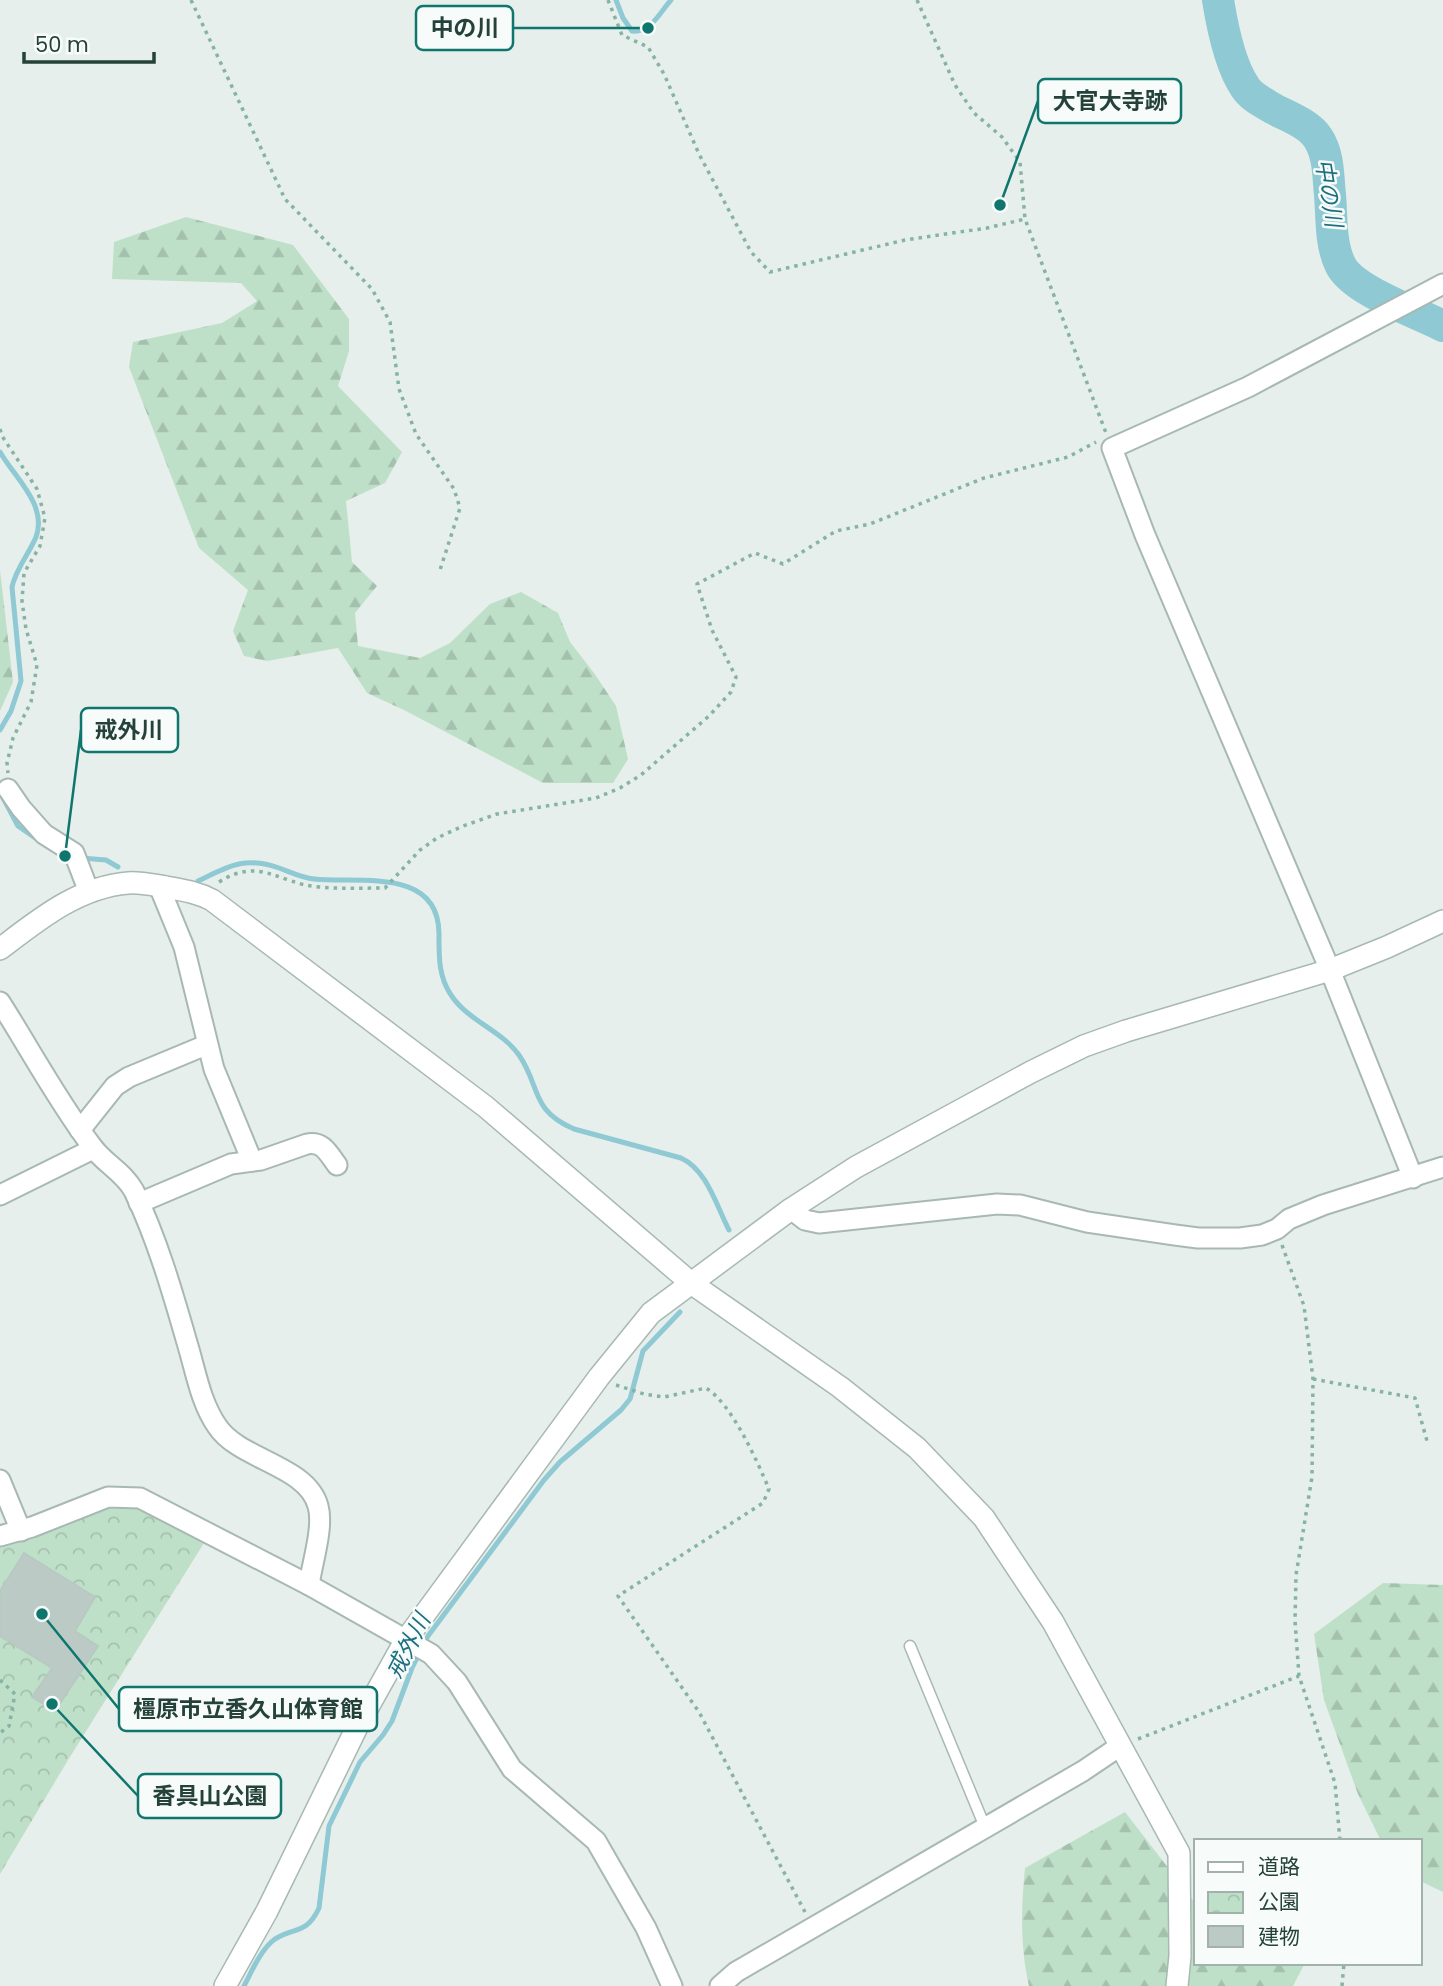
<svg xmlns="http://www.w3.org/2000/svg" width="1443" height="1986" font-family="Poppins,'Noto Sans JP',sans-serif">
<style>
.forest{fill:url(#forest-firs)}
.park{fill:url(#park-crowns)}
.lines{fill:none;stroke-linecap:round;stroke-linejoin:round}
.stream{stroke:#8ec9d4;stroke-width:5}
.river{stroke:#8ec9d4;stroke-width:32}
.building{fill:#bbcac4;stroke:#b8c9c2;stroke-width:2}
.service-casing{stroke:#a8b8b2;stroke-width:13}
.minor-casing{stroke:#a8b8b2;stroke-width:23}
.tertiary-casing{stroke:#a8b8b2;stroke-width:24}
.path{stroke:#86b3a5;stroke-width:3.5;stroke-dasharray:3.5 5;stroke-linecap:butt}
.service{stroke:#fff;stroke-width:10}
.minor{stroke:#fff;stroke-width:19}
.tertiary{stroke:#fff;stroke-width:21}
.labels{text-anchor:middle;stroke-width:5;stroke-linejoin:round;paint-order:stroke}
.water-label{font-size:23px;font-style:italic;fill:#1c6f80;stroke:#f7fbf9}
.leader{fill:none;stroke:#0f766e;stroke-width:2.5}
.callout-dot{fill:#0f766e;stroke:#f7fbf9;stroke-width:2.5}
.callout{fill:#f7fbf9;stroke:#0f766e;stroke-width:2.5}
.callout-label{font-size:23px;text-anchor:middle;font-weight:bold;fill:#24423a}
</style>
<defs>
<pattern id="forest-firs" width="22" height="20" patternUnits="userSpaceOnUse" patternTransform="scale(1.75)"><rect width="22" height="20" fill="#bfe0c8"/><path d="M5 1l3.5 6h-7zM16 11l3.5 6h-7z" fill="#a4c1ad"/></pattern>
<pattern id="park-crowns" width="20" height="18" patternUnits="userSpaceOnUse" patternTransform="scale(1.75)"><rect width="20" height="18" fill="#bfe0c8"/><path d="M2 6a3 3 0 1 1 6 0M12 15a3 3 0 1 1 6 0" fill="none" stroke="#a4c1ad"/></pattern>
</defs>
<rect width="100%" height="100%" fill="#e6efeb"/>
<!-- forest -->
<g class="forest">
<path d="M 186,217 L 293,245 L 349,319 L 349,351 L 338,386 L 402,452 L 385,483 L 346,501 L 352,562 L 377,586 L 355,613 L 358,646 L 420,658 L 450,643 L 490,604 L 521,592 L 558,613 L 570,642 L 594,673 L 616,706 L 628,759 L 613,783 L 543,783 L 404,710 L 367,693 L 338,648 L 267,661 L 244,656 L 233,631 L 248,590 L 199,548 L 129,367 L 133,342 L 222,323 L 257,301 L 241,283 L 112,279 L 114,242 Z"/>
<path d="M 0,570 L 13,682 L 0,711 Z"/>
<path d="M 1383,1583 L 1443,1585 L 1443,1892 L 1420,1881 L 1420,1841 L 1381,1841 L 1358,1794 L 1324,1700 L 1314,1634 Z"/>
<path d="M 1125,1812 L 1196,1904 L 1196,1963 L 1305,1963 L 1293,1986 L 1029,1986 C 1020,1946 1021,1908 1025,1868 Z"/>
</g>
<!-- park -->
<path class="park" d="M 107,1501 L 142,1506 L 204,1543 L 68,1760 L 0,1874 L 0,1545 Z"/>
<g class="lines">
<!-- stream -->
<g class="stream">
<path d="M 616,0 L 623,18 L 632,31 C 651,33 660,12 671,0"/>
<path d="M 0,452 C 14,477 48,505 36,537 C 29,554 16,568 12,587 L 21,681 L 11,711 L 0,730"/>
<path d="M 1,794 L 18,826 L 41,842"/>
<path d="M 81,858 L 106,860 L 118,867"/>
<path d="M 198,881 C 229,866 244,856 279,868 C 290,872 302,878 314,879 C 357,884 438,866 439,933 C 439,955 438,976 451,995 C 468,1021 501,1030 519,1055 C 541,1087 530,1110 574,1129 L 681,1158 C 707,1170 716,1205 729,1230"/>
<path d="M 244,1986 C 252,1971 261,1949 275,1939 C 295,1927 307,1934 319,1908 L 329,1826 L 360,1762 L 383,1735 L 392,1721 L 412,1668 L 428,1636 L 544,1480 L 560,1462 L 621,1410 L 630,1399 L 643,1351 L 680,1312"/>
</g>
<!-- river -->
<path class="river" d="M 1218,0 C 1222,25 1230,65 1245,87 C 1251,97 1264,103 1274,109 C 1289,117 1309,124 1318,138 C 1329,155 1328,176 1330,195 C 1332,217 1330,243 1340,264 C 1351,290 1416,312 1443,326"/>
</g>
<!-- building -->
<path class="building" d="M 24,1553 L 95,1597 L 75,1631 L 98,1646 L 55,1711 L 32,1697 L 52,1668 L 0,1636 L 0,1591 Z"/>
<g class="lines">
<defs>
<path id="service" d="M 910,1646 L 985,1827"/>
<g id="minor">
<path d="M 8,789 L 21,808 L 44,834 L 74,853 L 89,892"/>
<path d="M 159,886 L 184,947 L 214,1069 L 252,1161"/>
<path d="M 0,1002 C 30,1049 57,1100 91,1145 C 103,1163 124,1172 134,1191 C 158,1241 173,1294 188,1346 C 196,1373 201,1403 217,1426 C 239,1460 307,1465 318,1506 C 324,1527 312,1563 309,1585"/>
<path d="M 80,1130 L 115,1086 L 129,1077 L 206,1045"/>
<path d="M 1413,1178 L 1330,970 L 1145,535 L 1112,448 L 1248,387 L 1443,284"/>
<path d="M 0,1195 L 93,1149"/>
<path d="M 139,1203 L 231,1164 L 261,1160 L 307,1144 C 323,1141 328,1153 337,1165"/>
<path d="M 791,1209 L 805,1220 L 819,1223 L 997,1204 L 1020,1205 L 1087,1222 L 1175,1235 L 1198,1238 L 1240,1238 L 1262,1235 L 1277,1229 L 1289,1219 L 1323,1205 L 1443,1167"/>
<path d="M 0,1480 L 21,1531"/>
<path d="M 0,1536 L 32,1527 L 108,1497 L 140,1498 L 309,1585 L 431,1654 L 457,1682 L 512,1769 L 596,1841 L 646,1928 L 672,1986"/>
<path d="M 720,1986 L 736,1972 L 1083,1771 L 1120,1746"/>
</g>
<g id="tertiary">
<path d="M 0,949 C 38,920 78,887 128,883 C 140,882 153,885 166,887 C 182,890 197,892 212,900 L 486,1107 L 691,1283 L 840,1387 L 917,1448 L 984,1518 L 1053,1622 L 1179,1853 L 1180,1956 L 1177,1986"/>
<path d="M 225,1986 L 267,1911 L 357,1727 L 405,1641 L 599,1377 L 651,1313 L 791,1209 L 856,1167 L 1031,1072 L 1084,1046 L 1126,1031 L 1330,970 L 1387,947 L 1443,921"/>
</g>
</defs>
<!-- service casing -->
<use href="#service" class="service-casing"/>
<!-- minor casing -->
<use href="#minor" class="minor-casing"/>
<!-- tertiary casing -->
<use href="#tertiary" class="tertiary-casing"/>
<!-- path -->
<g class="path">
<path d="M 191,0 L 285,199 L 372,289 L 390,322 L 399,389 L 416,434 L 454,489 L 460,508 L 440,570"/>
<path d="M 608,0 L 622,35 L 648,47 L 664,74 L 699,154 L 751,252 L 770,272 L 905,240 L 987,228 L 1025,219"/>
<path d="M 917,0 L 955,85 L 974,113 L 1002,137 L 1020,162 L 1025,219 L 1106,433"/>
<path d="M 0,429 L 2,436 L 37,489 L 45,518 L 40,546 L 24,573 L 22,601 L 26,629 L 37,665 L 31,702 L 13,738 L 7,763 L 8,773"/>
<path d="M 219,882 C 260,856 279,884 319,887 C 341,889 363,888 385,888 L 420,850 L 437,838 L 463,826 L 497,814 L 596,798 L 620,788 L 641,775 L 709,716 L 731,692 L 736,677 L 712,630 L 697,584 L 755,553 L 783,564 L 836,531 L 870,524 L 984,478 L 1068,457 L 1096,442"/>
<path d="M 1282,1245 L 1304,1306 L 1313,1379 L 1312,1477 L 1296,1575 L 1295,1621 L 1299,1676 L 1335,1783 L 1340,1841"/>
<path d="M 1313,1379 L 1415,1398 L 1427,1441"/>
<path d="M 616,1385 L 644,1394 L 664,1397 L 706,1388 C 732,1404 757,1461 769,1489 L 763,1503 L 618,1596 L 699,1712 L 805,1912"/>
<path d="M 0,1680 L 15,1694 L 9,1726 L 0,1733"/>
<path d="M 1138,1739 L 1299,1676"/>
<path d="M 1342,1986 L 1344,1963"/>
</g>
<!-- service -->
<use href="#service" class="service"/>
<!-- minor -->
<use href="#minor" class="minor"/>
<!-- tertiary -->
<use href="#tertiary" class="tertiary"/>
</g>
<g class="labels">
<!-- water labels -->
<g class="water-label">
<text transform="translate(1329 193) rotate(81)" y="8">中の川</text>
<text transform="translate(408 1646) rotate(-63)" y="8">戒外川</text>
</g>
</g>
<!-- callouts -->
<path class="leader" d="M648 28L513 28M1000 205L1038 101M65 856L81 730M42 1614L119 1709M52 1704L138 1796"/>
<g class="callout-dot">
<circle cx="648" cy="28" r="7"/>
<circle cx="1000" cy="205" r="7"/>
<circle cx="65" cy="856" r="7"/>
<circle cx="42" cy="1614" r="7"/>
<circle cx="52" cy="1704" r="7"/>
</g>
<g class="callout">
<rect x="416" y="6" width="97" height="44" rx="7"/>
<rect x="1038" y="79" width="143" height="44" rx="7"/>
<rect x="81" y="708" width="97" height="44" rx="7"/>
<rect x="119" y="1687" width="258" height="44" rx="7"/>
<rect x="138" y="1774" width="143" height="44" rx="7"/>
</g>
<g class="callout-label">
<text x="465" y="36">中の川</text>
<text x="1110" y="109">大官大寺跡</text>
<text x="129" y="738">戒外川</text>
<text x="248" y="1717">橿原市立香久山体育館</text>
<text x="210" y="1804">香具山公園</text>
</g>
<!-- legend -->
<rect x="1194" y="1839" width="228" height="126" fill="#f7fbf9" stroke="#a3b1ad" stroke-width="2"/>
<rect x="1208" y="1862" width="35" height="10" fill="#ffffff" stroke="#a3b1ad" stroke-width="2"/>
<text x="1258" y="1874" font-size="21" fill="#24423a">道路</text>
<rect x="1208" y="1892" width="35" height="21" fill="url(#park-crowns)" stroke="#a3b1ad" stroke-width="2"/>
<text x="1258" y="1909" font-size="21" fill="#24423a">公園</text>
<rect x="1208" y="1926" width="35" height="21" fill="#bbcac4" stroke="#a3b1ad" stroke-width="2"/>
<text x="1258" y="1944" font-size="21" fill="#24423a">建物</text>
<!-- scale -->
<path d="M24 52v10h130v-10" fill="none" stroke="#24423a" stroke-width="3.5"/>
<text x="35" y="52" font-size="21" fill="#24423a" stroke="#f7fbf9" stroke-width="5" paint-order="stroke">50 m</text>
</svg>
